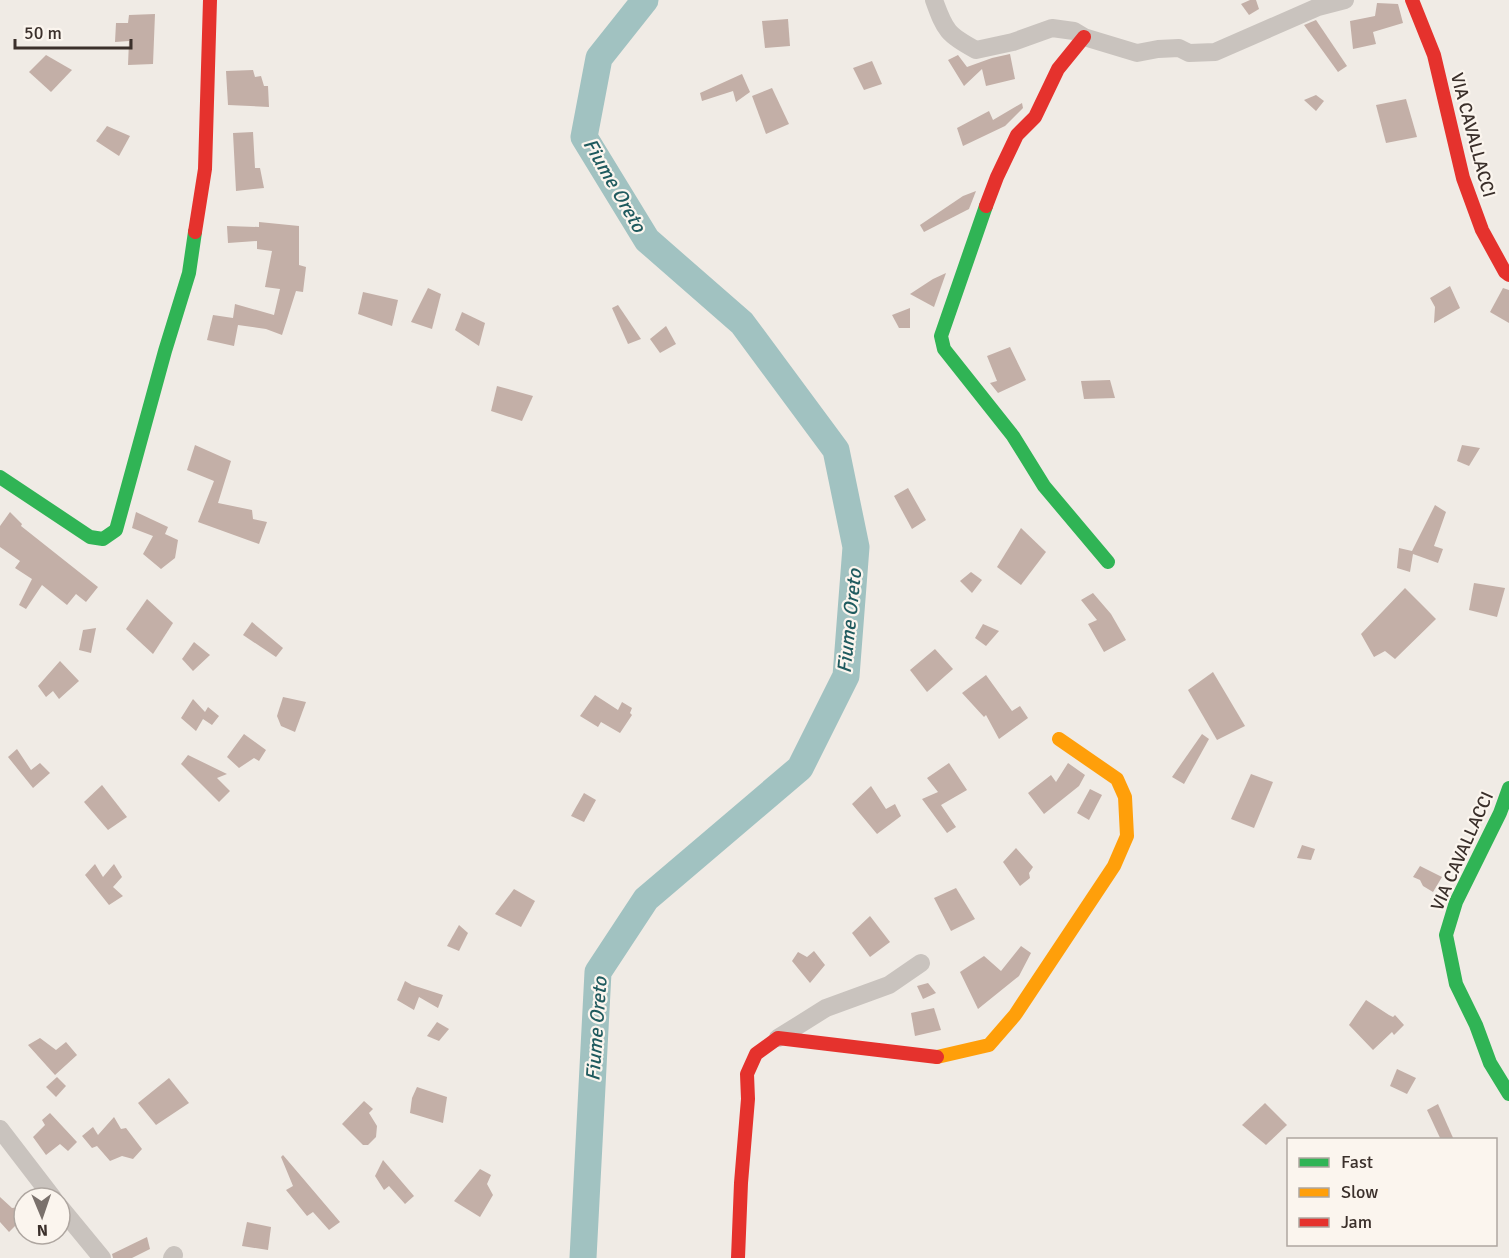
<svg xmlns="http://www.w3.org/2000/svg" width="1509" height="1258" font-family="Signika,sans-serif">
<style>
.lines{fill:none;stroke-linecap:round;stroke-linejoin:round}
.river{stroke:#a1c2c1;stroke-width:27}
.building{fill:#c3afa7}
.street{stroke:#c9c3be;stroke-width:18}
.fast{stroke:#30b455;stroke-width:14}
.slow{stroke:#ff9f0a;stroke-width:14}
.jam{stroke:#e5322d;stroke-width:14}
.labels{text-anchor:middle;stroke-width:4.5;stroke-linejoin:round;paint-order:stroke}
.street-label{font-size:18px;fill:#3b302b;stroke:#fbf5ee}
.water-label{font-size:20px;font-style:italic;fill:#1f5a5e;stroke:#fbf5ee}
</style>
<rect width="100%" height="100%" fill="#f0ebe5"/>
<g class="lines">
<!-- river -->
<path class="river" d="M 583,1258 L 598,972 L 646,899 L 800,768 L 846,676 L 856,547 L 836,450 L 742,323 L 647,240 L 584,137 L 599,58 L 645,0"/>
</g>
<!-- building -->
<g class="building">
<path d="M 1250,0 L 1256,0 L 1259,9 L 1249,15 L 1241,4 Z"/>
<path d="M 1377,3 L 1398,4 L 1403,23 L 1373,32 L 1376,44 L 1353,49 L 1350,21 L 1375,16 Z"/>
<path d="M 155,14 L 153,64 L 128,65 L 129,41 L 115,42 L 116,23 L 128,23 L 129,15 Z"/>
<path d="M 788,19 L 790,46 L 765,48 L 762,21 Z"/>
<path d="M 1316,20 L 1347,66 L 1338,72 L 1304,25 Z"/>
<path d="M 1010,54 L 1015,79 L 986,86 L 982,69 L 964,86 L 948,60 L 958,55 L 967,67 L 992,58 Z"/>
<path d="M 46,55 L 72,70 L 51,92 L 29,72 Z"/>
<path d="M 872,61 L 882,84 L 864,90 L 853,68 Z"/>
<path d="M 253,70 L 255,77 L 261,76 L 264,86 L 268,86 L 269,107 L 228,105 L 226,71 Z"/>
<path d="M 742,74 L 750,92 L 736,102 L 733,91 L 702,101 L 700,93 Z"/>
<path d="M 772,88 L 789,124 L 766,134 L 752,96 Z"/>
<path d="M 1316,95 L 1324,101 L 1316,111 L 1304,100 Z"/>
<path d="M 1406,99 L 1417,137 L 1386,143 L 1376,105 Z"/>
<path d="M 1022,103 L 1023,108 L 1005,126 L 963,146 L 957,128 L 989,111 L 993,120 Z"/>
<path d="M 107,126 L 130,136 L 119,156 L 96,141 Z"/>
<path d="M 253,132 L 255,168 L 260,168 L 264,188 L 236,191 L 233,133 Z"/>
<path d="M 976,191 L 969,209 L 924,232 L 920,225 L 963,196 Z"/>
<path d="M 259,222 L 299,226 L 299,265 L 306,267 L 303,292 L 296,291 L 282,335 L 266,329 L 238,325 L 234,346 L 207,340 L 213,315 L 233,318 L 235,304 L 274,315 L 280,289 L 265,287 L 272,251 L 257,249 L 257,241 L 228,243 L 227,226 L 259,227 Z"/>
<path d="M 946,273 L 934,307 L 910,294 L 933,279 Z"/>
<path d="M 1450,286 L 1460,308 L 1434,323 L 1435,307 L 1430,298 Z"/>
<path d="M 428,288 L 441,294 L 432,329 L 411,322 Z"/>
<path d="M 1503,288 L 1509,290 L 1509,323 L 1490,312 Z"/>
<path d="M 363,292 L 398,300 L 392,326 L 358,314 Z"/>
<path d="M 618,305 L 641,339 L 628,344 L 612,308 Z"/>
<path d="M 910,308 L 910,328 L 899,328 L 892,315 Z"/>
<path d="M 462,312 L 485,323 L 479,346 L 455,330 Z"/>
<path d="M 666,326 L 676,344 L 660,353 L 650,339 Z"/>
<path d="M 1010,347 L 1026,380 L 998,393 L 990,383 L 997,381 L 987,356 Z"/>
<path d="M 1110,380 L 1115,398 L 1084,399 L 1081,381 Z"/>
<path d="M 497,386 L 533,396 L 522,421 L 491,411 Z"/>
<path d="M 195,445 L 231,461 L 218,503 L 252,510 L 253,519 L 267,522 L 259,544 L 198,522 L 214,481 L 187,470 Z"/>
<path d="M 1462,445 L 1480,448 L 1469,466 L 1457,461 Z"/>
<path d="M 908,488 L 926,520 L 912,529 L 894,496 Z"/>
<path d="M 1435,505 L 1446,512 L 1434,546 L 1443,549 L 1438,563 L 1413,554 L 1410,572 L 1397,568 L 1399,548 L 1412,551 Z"/>
<path d="M 10,512 L 22,524 L 21,526 L 98,587 L 86,602 L 76,594 L 67,605 L 42,585 L 26,609 L 19,605 L 32,579 L 15,568 L 20,561 L 0,547 L 0,526 Z"/>
<path d="M 136,512 L 168,527 L 165,534 L 178,540 L 175,558 L 161,569 L 143,554 L 153,536 L 132,528 Z"/>
<path d="M 1021,528 L 1046,552 L 1021,585 L 997,567 Z"/>
<path d="M 971,572 L 982,580 L 972,593 L 960,581 Z"/>
<path d="M 1474,583 L 1505,588 L 1497,617 L 1469,610 Z"/>
<path d="M 1405,588 L 1436,619 L 1395,659 L 1385,651 L 1374,657 L 1361,634 Z"/>
<path d="M 1093,593 L 1111,614 L 1126,640 L 1104,652 L 1088,624 L 1097,620 L 1081,600 Z"/>
<path d="M 147,599 L 173,623 L 153,654 L 126,629 Z"/>
<path d="M 252,622 L 283,648 L 276,657 L 243,635 Z"/>
<path d="M 983,624 L 999,631 L 986,646 L 975,638 Z"/>
<path d="M 96,628 L 91,653 L 79,650 L 83,630 Z"/>
<path d="M 194,642 L 210,655 L 193,671 L 182,659 Z"/>
<path d="M 935,649 L 953,669 L 927,692 L 910,670 Z"/>
<path d="M 60,661 L 79,681 L 59,699 L 53,691 L 46,697 L 38,686 Z"/>
<path d="M 1213,672 L 1245,726 L 1217,740 L 1188,690 Z"/>
<path d="M 986,675 L 1012,711 L 1020,706 L 1028,718 L 999,739 L 986,715 L 984,717 L 962,693 Z"/>
<path d="M 595,695 L 618,710 L 622,702 L 632,708 L 630,713 L 632,715 L 620,733 L 601,722 L 598,727 L 580,716 Z"/>
<path d="M 283,697 L 306,702 L 295,732 L 281,726 L 277,716 Z"/>
<path d="M 193,699 L 205,712 L 208,707 L 219,716 L 212,725 L 203,719 L 196,731 L 181,718 Z"/>
<path d="M 244,734 L 266,750 L 259,761 L 254,758 L 239,768 L 227,757 Z"/>
<path d="M 1202,734 L 1209,739 L 1184,784 L 1172,777 Z"/>
<path d="M 17,749 L 31,770 L 40,763 L 50,773 L 33,788 L 8,757 Z"/>
<path d="M 188,755 L 227,774 L 217,778 L 230,791 L 219,802 L 181,764 Z"/>
<path d="M 949,763 L 967,790 L 941,805 L 956,827 L 947,833 L 922,799 L 938,792 L 927,778 Z"/>
<path d="M 1068,763 L 1085,775 L 1079,786 L 1044,814 L 1028,793 L 1051,775 L 1056,782 Z"/>
<path d="M 1251,774 L 1273,782 L 1254,828 L 1231,819 Z"/>
<path d="M 102,785 L 127,817 L 108,830 L 84,802 Z"/>
<path d="M 871,786 L 886,809 L 895,804 L 901,816 L 877,834 L 852,804 Z"/>
<path d="M 1090,789 L 1102,795 L 1089,820 L 1077,813 Z"/>
<path d="M 584,793 L 596,800 L 584,822 L 571,816 Z"/>
<path d="M 1302,845 L 1315,849 L 1311,860 L 1297,858 Z"/>
<path d="M 1016,848 L 1033,867 L 1029,873 L 1030,878 L 1020,886 L 1003,862 Z"/>
<path d="M 95,864 L 103,877 L 114,864 L 122,877 L 113,887 L 123,896 L 109,905 L 85,875 Z"/>
<path d="M 1420,866 L 1442,877 L 1433,892 L 1423,886 L 1420,880 L 1413,877 Z"/>
<path d="M 956,888 L 975,919 L 951,931 L 934,898 Z"/>
<path d="M 514,889 L 535,901 L 521,927 L 495,914 Z"/>
<path d="M 870,916 L 890,942 L 870,957 L 852,933 Z"/>
<path d="M 459,925 L 468,933 L 459,951 L 447,946 Z"/>
<path d="M 1021,946 L 1031,953 L 1019,976 L 978,1009 L 960,972 L 984,956 L 1001,971 Z"/>
<path d="M 814,951 L 825,965 L 810,983 L 792,961 L 798,952 L 807,957 Z"/>
<path d="M 405,981 L 412,985 L 443,995 L 438,1008 L 419,997 L 414,1010 L 397,1000 Z"/>
<path d="M 928,983 L 936,993 L 923,999 L 917,986 Z"/>
<path d="M 1366,1000 L 1389,1015 L 1393,1017 L 1395,1015 L 1404,1025 L 1394,1035 L 1392,1032 L 1373,1050 L 1349,1025 Z"/>
<path d="M 934,1008 L 941,1030 L 915,1036 L 911,1013 Z"/>
<path d="M 437,1022 L 449,1029 L 439,1041 L 427,1036 Z"/>
<path d="M 40,1038 L 56,1050 L 66,1042 L 77,1055 L 55,1075 L 28,1045 Z"/>
<path d="M 1397,1069 L 1416,1078 L 1407,1094 L 1390,1086 Z"/>
<path d="M 57,1077 L 66,1086 L 56,1097 L 46,1087 Z"/>
<path d="M 169,1078 L 189,1103 L 156,1125 L 138,1103 Z"/>
<path d="M 417,1087 L 447,1097 L 443,1123 L 410,1113 L 412,1098 Z"/>
<path d="M 364,1101 L 373,1109 L 369,1113 L 377,1126 L 376,1137 L 368,1145 L 363,1145 L 342,1124 Z"/>
<path d="M 1265,1103 L 1287,1125 L 1266,1145 L 1242,1125 Z"/>
<path d="M 1438,1104 L 1454,1140 L 1441,1140 L 1427,1110 Z"/>
<path d="M 50,1113 L 77,1142 L 68,1151 L 60,1144 L 46,1155 L 33,1137 L 45,1125 L 42,1120 Z"/>
<path d="M 114,1117 L 121,1129 L 126,1128 L 142,1149 L 133,1159 L 122,1156 L 110,1161 L 97,1146 L 92,1148 L 82,1136 L 93,1127 L 98,1135 Z"/>
<path d="M 283,1155 L 340,1222 L 329,1230 L 313,1212 L 307,1216 L 286,1190 L 293,1186 L 281,1157 Z"/>
<path d="M 383,1160 L 414,1196 L 405,1204 L 389,1186 L 384,1190 L 375,1176 Z"/>
<path d="M 480,1169 L 491,1175 L 487,1184 L 493,1195 L 480,1217 L 454,1201 Z"/>
<path d="M 0,1197 L 12,1208 L 20,1207 L 24,1217 L 9,1232 L 0,1222 Z"/>
<path d="M 247,1222 L 271,1227 L 268,1250 L 242,1246 Z"/>
<path d="M 147,1237 L 150,1249 L 132,1258 L 113,1258 L 112,1254 Z"/>
</g>
<g class="lines">
<!-- street -->
<g class="street">
<path d="M 934,0 C 945,31 948,35 976,50 L 1013,42 L 1052,28 L 1074,31 L 1084,37 L 1137,53 L 1158,49 L 1179,48 L 1189,53 L 1215,52 L 1318,7 L 1345,0"/>
<path d="M 778,1038 L 826,1008 L 889,985 L 921,963"/>
<path d="M 0,1129 L 53,1198"/>
<path d="M 60,1207 L 102,1258"/>
<path d="M 172,1258 L 174,1255"/>
</g>
<!-- fast -->
<g class="fast">
<path d="M 986,206 L 941,336 L 944,349 L 1013,436 L 1044,486 L 1108,562"/>
<path d="M 0,477 L 90,537 L 103,539 L 116,530 L 165,351 L 189,273 L 195,232"/>
<path d="M 1509,788 L 1500,813 L 1456,902 L 1446,935 L 1456,984 L 1476,1025 L 1490,1063 L 1509,1094"/>
</g>
<!-- slow -->
<path class="slow" d="M 937,1057 L 989,1045 L 1015,1015 L 1114,866 L 1127,836 L 1125,797 L 1117,779 L 1059,739"/>
<!-- jam -->
<g class="jam">
<path d="M 1412,0 L 1434,55 L 1463,178 L 1482,230 L 1505,272 L 1509,275"/>
<path d="M 986,206 L 997,177 L 1017,135 L 1035,117 L 1058,69 L 1084,37"/>
<path d="M 195,232 L 205,169 L 210,0"/>
<path d="M 738,1258 L 741,1183 L 748,1099 L 747,1074 L 756,1054 L 778,1038 L 937,1057"/>
</g>
</g>
<g class="labels">
<!-- street labels -->
<g class="street-label">
<text transform="translate(1473 135) rotate(75)" y="6">VIA CAVALLACCI</text>
<text transform="translate(1462 851) rotate(-66)" y="6">VIA CAVALLACCI</text>
</g>
<!-- water labels -->
<g class="water-label">
<text transform="translate(615 185) rotate(60)" y="7">Fiume Oreto</text>
<text transform="translate(849 621) rotate(-84)" y="7">Fiume Oreto</text>
<text transform="translate(596 1029) rotate(-86)" y="7">Fiume Oreto</text>
</g>
</g>
<!-- legend -->
<rect x="1287" y="1138" width="210" height="108" fill="#fbf5ee" stroke="#aea6a0" stroke-width="1.5"/>
<rect x="1299" y="1158" width="30" height="9" fill="#30b455" stroke="#aea6a0" stroke-width="1.5"/>
<text x="1341" y="1168" font-size="18" fill="#3b302b">Fast</text>
<rect x="1299" y="1188" width="30" height="9" fill="#ff9f0a" stroke="#aea6a0" stroke-width="1.5"/>
<text x="1341" y="1198" font-size="18" fill="#3b302b">Slow</text>
<rect x="1299" y="1218" width="30" height="9" fill="#e5322d" stroke="#aea6a0" stroke-width="1.5"/>
<text x="1341" y="1228" font-size="18" fill="#3b302b">Jam</text>
<!-- north arrow -->
<g transform="translate(42 1216) rotate(178)"><circle r="28" fill="#fbf5ee" stroke="#aea6a0" stroke-width="1.5"/>
<path d="M0-4.5L10 22L0 15L-10 22Z" fill="#7a716c"/>
<text y="-9" font-size="16" font-weight="bold" text-anchor="middle" fill="#3b302b">N</text>
</g>
<!-- scale -->
<path d="M15 39v9h116v-9" fill="none" stroke="#3b302b" stroke-width="3"/>
<text x="24" y="39" font-size="18" fill="#3b302b" stroke="#fbf5ee" stroke-width="4.5" paint-order="stroke">50 m</text>
</svg>
